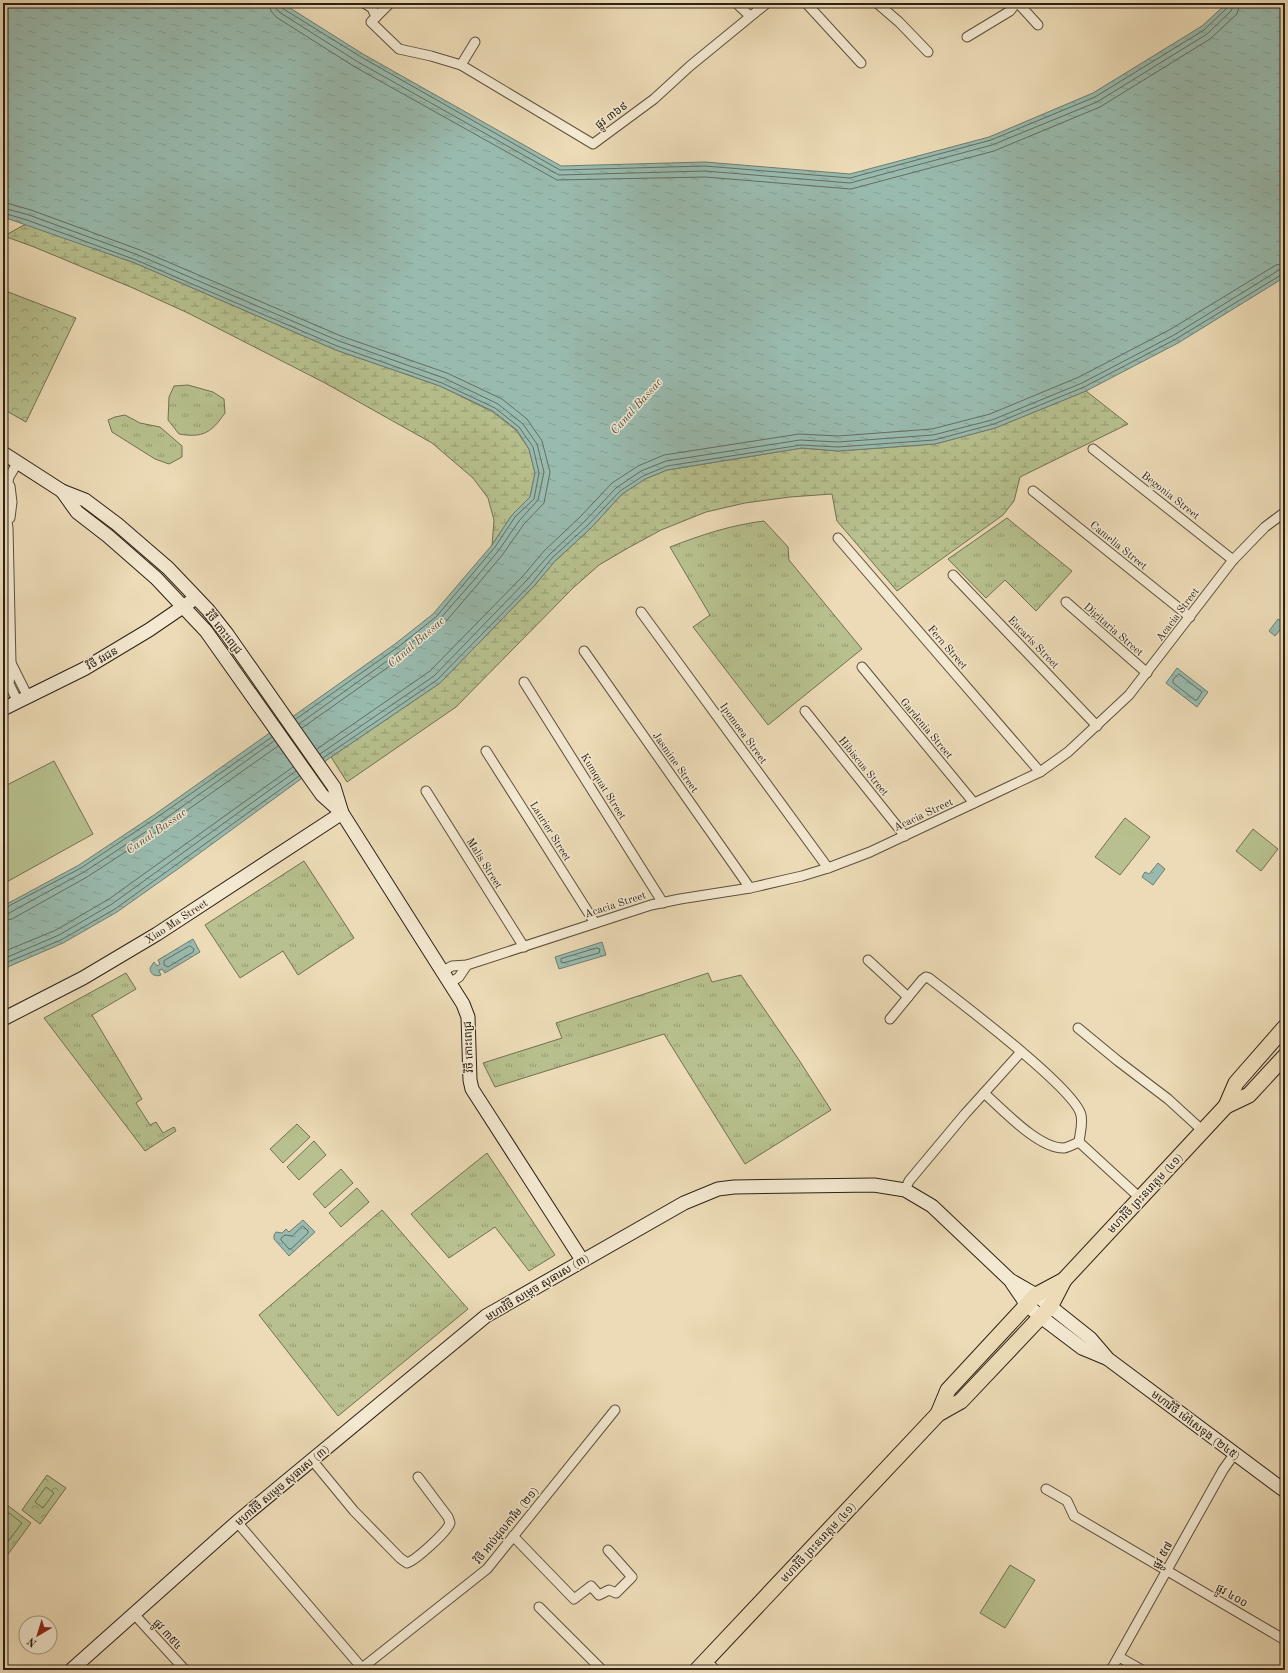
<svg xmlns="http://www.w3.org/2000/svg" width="1288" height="1673" font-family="'Old Standard TT','Noto Sans Khmer',serif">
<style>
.grass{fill:url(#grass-tufts);stroke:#727052}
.forest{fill:url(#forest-crowns);stroke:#727052}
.wetland{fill:url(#wetland-marsh);stroke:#727052}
.garden{fill:#b7c08e;stroke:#727052}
.water{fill:url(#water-ripples);stroke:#6e7d72}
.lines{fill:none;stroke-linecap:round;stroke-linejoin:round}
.shore{stroke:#636e62;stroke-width:1}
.street-casing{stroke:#5d503e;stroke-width:11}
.secondary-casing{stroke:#2d2116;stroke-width:15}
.primary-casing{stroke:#2d2116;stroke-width:17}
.street{stroke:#f3e8d0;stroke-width:9}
.secondary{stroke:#f3e8d0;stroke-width:13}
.primary{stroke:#ecdbb6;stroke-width:15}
.labels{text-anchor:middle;stroke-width:3;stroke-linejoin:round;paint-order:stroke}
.street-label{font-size:11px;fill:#2d2116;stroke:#f3e8d0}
.water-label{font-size:12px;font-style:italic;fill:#4d4f44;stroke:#f3e8d0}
</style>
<defs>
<pattern id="grass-tufts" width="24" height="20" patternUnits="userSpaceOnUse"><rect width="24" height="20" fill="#b7c08e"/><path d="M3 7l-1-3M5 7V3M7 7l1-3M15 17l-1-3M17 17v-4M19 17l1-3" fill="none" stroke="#959c73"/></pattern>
<pattern id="forest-crowns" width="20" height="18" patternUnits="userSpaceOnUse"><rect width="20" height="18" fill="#b7c08e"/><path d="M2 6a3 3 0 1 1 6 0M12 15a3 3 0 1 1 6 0" fill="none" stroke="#959c73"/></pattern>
<pattern id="wetland-marsh" width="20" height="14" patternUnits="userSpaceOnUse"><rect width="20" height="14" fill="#b7c08e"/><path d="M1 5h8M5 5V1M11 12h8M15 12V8" fill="none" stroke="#959c73"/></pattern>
<pattern id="water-ripples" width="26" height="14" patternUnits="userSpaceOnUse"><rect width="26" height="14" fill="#99bbaf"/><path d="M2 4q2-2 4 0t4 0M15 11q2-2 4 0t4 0" fill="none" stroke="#84a096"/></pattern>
</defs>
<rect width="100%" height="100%" fill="#ecdbb6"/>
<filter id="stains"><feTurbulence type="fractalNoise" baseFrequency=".005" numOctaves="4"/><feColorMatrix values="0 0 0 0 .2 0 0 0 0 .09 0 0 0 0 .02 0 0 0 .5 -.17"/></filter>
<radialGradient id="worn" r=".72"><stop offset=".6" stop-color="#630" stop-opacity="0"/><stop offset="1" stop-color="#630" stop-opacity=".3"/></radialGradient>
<!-- grass -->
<g class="grass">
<path d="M 188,385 L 213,392 L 224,399 L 225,413 C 211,433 203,438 179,434 L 168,420 L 169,397 L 174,386 Z"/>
<path d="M 125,415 L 140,423 L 160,427 L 182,446 L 182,457 L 169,464 L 155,459 L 112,432 L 108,420 L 115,417 Z"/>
<path d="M 1007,518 L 1072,571 L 1036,611 L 1005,580 L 986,598 L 948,559 Z"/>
<path d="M 764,521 L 788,547 L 789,560 L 862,649 L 768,725 L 693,627 L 710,615 L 670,547 C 701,535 731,525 764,521 Z"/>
<path d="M 304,861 L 354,938 L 298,975 L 283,951 L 240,978 L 205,925 Z"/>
<path d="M 126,973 L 136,989 L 92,1015 L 142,1099 L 136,1103 L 150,1125 L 156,1122 L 163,1133 L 174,1127 L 176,1131 L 145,1151 L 44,1018 Z"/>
<path d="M 708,973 L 712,982 L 741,975 L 799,1060 L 831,1110 L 745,1164 L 664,1034 L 495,1087 L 483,1063 L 562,1038 L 556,1023 Z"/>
<path d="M 487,1153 L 555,1255 L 529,1271 L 495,1227 L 449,1258 L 411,1214 Z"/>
<path d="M 382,1210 L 468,1309 L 338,1416 L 259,1315 Z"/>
</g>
<!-- forest -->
<g class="forest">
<path d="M 3,290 L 76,318 L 26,422 L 3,409 Z"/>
<path d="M 47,1475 L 66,1488 L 40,1524 L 22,1510 Z"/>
<path d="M 7,1505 L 31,1523 L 3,1561 L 3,1511 Z"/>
</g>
<!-- wetland -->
<g class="wetland">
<path d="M 26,224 L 135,263 L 336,350 L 440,386 L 493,412 L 516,430 L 529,449 L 535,473 L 530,497 L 512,515 L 492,545 L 494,520 L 488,498 L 473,478 L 432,443 L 325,383 L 188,313 L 133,288 L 34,247 L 4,236 Z"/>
<path d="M 1086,391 L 1128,424 L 1020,477 L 1014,501 L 1003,515 L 897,591 L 837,521 L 832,494 L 790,497 L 745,503 L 706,512 L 661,530 L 628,548 L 599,565 L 573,588 L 456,707 L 347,782 L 331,757 L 440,683 L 534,586 L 555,561 L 591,528 L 622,494 L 645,479 L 667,470 L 802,448 L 838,451 L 935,444 L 995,428 Z"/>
</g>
<!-- garden -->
<g class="garden">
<path d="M 54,761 L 93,834 L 3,884 L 3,787 Z"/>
<path d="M 1125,818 L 1150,837 L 1120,875 L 1095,857 Z"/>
<path d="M 1253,829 L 1278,849 L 1261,871 L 1236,851 Z"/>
<path d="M 297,1124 L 310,1137 L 283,1163 L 270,1149 Z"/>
<path d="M 314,1141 L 326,1155 L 299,1180 L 287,1167 Z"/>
<path d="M 341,1169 L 353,1183 L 325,1208 L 313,1194 Z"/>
<path d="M 357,1188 L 369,1202 L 341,1227 L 329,1213 Z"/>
<path d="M 46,1487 L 54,1493 L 43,1508 L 35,1502 Z"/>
<path d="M 9,1513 L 22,1523 L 3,1548 L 3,1521 Z"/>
<path d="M 1010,1565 L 1035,1580 L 1005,1628 L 980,1613 Z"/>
</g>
<!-- water -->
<g class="water">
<path d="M 3,3 L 282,3 L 363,54 L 561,166 L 705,162 L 850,174 L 989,137 L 1093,93 L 1202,26 L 1227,3 L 1285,3 L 1285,277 L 1178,343 L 1086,391 L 995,428 L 935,444 L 838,451 L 802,448 L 667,470 L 645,479 L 622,494 L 591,528 L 555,561 L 534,586 L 440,683 L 331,757 L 182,866 L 117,912 L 63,943 L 3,969 L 3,906 L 79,865 L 154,815 L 395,644 L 433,614 L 492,545 L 512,515 L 530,497 L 535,473 L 529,449 L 517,430 L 493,411 L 440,386 L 336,350 L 135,263 L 3,217 Z"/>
<path d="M 1278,619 L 1285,624 L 1275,636 L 1269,631 Z"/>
<path d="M 1177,668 L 1208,692 L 1197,707 L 1166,683 Z"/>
<path d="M 1158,863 L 1165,869 L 1153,885 L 1142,877 L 1145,872 L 1149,874 Z"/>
<path d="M 193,939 L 200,952 L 165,973 L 162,969 L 159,971 L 161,975 C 156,977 150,975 150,968 L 154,962 L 157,966 L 160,964 L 158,960 Z"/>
<path d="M 602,942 L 606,955 L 559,969 L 555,957 Z"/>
<path d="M 303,1220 L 315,1232 L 289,1256 L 274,1239 L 274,1235 L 276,1232 L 282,1233 L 286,1229 L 289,1232 Z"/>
</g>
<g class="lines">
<!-- shore -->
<g class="shore">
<path d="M 269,3 L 271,11 L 276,17 L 355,67 L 557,180 L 705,177 L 851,189 L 994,151 L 1100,107 L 1210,39 L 1237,14 L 1240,3"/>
<path d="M 275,3 L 276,8 L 279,12 L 358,62 L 559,175 L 705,171 L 850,183 L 992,145 L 1097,102 L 1207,34 L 1231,11 L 1234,3"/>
<path d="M 280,3 L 282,8 L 361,57 L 560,170 L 705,166 L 850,178 L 991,140 L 1095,97 L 1204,30 L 1228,7 L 1229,3"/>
<path d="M 3,202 L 31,210 L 140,250 L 341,336 L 447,373 L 502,399 L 527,419 L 542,441 L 550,472 L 544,503 L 524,524 L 503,554 L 478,584 L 442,626 L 404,656 L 302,728"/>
<path d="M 3,208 L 29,215 L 138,255 L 339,341 L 444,378 L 498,404 L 523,424 L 537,444 L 544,472 L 538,500 L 519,521 L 499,550 L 474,580 L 438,621 L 401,651 L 299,724"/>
<path d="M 3,213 L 27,220 L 136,260 L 337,346 L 442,383 L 495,408 L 519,427 L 533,447 L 539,473 L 534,499 L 515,517 L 495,547 L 436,617 L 398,647 L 296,719"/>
<path d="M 1179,674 L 1202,692 L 1197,700 L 1195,700 L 1173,683 L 1173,680 Z"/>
<path d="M 317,749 L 430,671 L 523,576 L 544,551 L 580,517 L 612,483 L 638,466 L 664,455 L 799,434 L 838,436 L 932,429 L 990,414 L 1079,377 L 1171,329 L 1276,265 L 1285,263"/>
<path d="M 320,754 L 434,676 L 527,580 L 549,555 L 585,521 L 616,488 L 641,471 L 666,461 L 800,440 L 838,442 L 933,435 L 992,420 L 1082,383 L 1174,335 L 1279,270 L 1285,269"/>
<path d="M 323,758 L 437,680 L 531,584 L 552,558 L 588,525 L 620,491 L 643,476 L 667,466 L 801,445 L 838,447 L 934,440 L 994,424 L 1084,387 L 1176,339 L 1281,275 L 1285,274"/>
<path d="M 3,909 L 81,868 L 156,818 L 272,737"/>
<path d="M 3,915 L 9,913 L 84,872 L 159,823 L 274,741"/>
<path d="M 3,921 L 12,919 L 87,877 L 162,828 L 278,746"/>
<path d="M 190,946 L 194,949 L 193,952 L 168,967 L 164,965 L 164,961 Z"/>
<path d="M 597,948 L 600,949 L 599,953 L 563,963 L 561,962 L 561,959 Z"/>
<path d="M 3,952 L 56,930 L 109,899 L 293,767"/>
<path d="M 3,959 L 59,935 L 112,904 L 296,771"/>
<path d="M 3,964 L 61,940 L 115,909 L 299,776"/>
<path d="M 303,1226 L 308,1231 L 308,1233 L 291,1249 L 289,1249 L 281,1240 L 281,1238 L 285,1235 L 292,1236 Z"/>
</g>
<defs>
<g id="street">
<path d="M 364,3 L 372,8 L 376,17"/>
<path d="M 390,3 L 371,22 L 399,49 L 431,56 L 461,65 L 593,144 L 654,99 L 690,66 L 767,3"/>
<path d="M 736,3 L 750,16"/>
<path d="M 806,3 L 861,63"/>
<path d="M 877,3 L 899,22 L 928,52"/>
<path d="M 1018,3 L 1038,25"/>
<path d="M 967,37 L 1010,11 L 1016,3"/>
<path d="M 461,65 L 475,42"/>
<path d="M 1093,449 L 1233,560"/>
<path d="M 18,462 L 9,477 L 4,501 L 8,528 L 11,663 L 9,684 L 18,702"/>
<path d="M 1033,491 L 1190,617"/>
<path d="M 10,518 L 12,502 L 10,486"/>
<path d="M 838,538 L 1040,772"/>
<path d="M 953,575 L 1097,726"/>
<path d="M 1066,602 L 1147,673"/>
<path d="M 641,612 L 828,868"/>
<path d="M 584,651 L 750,888"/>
<path d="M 11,663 L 28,697"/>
<path d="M 862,667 L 974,803"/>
<path d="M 524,682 L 663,903"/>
<path d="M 805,711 L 905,836"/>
<path d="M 486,751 L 595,923"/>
<path d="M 426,791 L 524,947"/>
<path d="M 868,960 L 908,997"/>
<path d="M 443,971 L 452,966 L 467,965 L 651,905 L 680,899 L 750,888 L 802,876 L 828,868 L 870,852 L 1040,772 L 1068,752 L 1129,695 L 1233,560 L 1265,527 L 1285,512"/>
<path d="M 450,983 L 459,977 L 467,965"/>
<path d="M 890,1019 L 922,980 L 926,977 L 929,978 C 957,1000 1075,1088 1081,1115 C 1083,1124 1080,1133 1079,1142"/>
<path d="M 1078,1028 L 1118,1061 L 1168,1099 L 1203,1131"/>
<path d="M 984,1093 L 1021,1052"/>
<path d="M 1079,1142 L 1140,1198"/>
<path d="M 905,1190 L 909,1181 L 965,1114 L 984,1093 C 1003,1110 1039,1149 1064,1148 C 1069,1147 1074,1144 1079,1142"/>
<path d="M 312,1460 L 354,1511 L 400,1558 L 407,1563 C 416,1560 447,1532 450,1523 L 448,1517 L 418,1477"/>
<path d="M 1046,1489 L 1067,1501 L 1074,1516 L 1285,1640"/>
<path d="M 237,1522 L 362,1668 L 360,1670"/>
<path d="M 513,1536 L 574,1599 L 591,1586 L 599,1595 L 609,1590 L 616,1593 L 632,1577 L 608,1550"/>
<path d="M 539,1607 L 602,1670"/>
<path d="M 134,1614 L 185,1670"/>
<path d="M 1119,1657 L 1142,1670"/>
<path d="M 706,1661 L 716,1670"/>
<path d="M 362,1668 L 487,1569 L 615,1410"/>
<path d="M 1111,1670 L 1223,1470 L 1235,1453"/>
</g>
<g id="secondary">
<path d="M 3,453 L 62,491 L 85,500 L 117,524 L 168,568 L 208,610 L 227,634 L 334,787 L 342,813 L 463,1004 L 468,1017 L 470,1080 L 472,1089 L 582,1260"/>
<path d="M 62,491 L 77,512 L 108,536 L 156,578 L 206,631 L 322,795 L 342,813"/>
<path d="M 3,709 L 84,669 L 149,630 L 190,602"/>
<path d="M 3,1019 L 83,978 L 157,934 L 342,813"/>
<path d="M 1012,1283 L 1027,1305 L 1041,1317 L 1082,1348 L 1106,1358"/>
<path d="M 71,1670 L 237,1522 L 486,1316 L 684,1203 L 718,1189 L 734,1187 L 874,1185 L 905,1190 L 932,1206 L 1010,1280 L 1036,1295 L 1090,1338 L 1108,1359 L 1285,1491"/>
</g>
<g id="primary">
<path d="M 1226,1106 L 1249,1095 L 1285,1056"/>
<path d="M 938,1414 L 948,1390 L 1036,1295 L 1064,1280"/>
<path d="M 697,1670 L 938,1414 L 961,1401 L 1050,1307 L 1064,1280 L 1226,1106 L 1236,1083 L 1285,1027"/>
</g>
</defs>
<!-- street casing -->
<use href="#street" class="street-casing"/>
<!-- secondary casing -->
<use href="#secondary" class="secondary-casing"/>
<!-- primary casing -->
<use href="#primary" class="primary-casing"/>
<!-- street -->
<use href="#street" class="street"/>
<!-- secondary -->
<use href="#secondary" class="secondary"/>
<!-- primary -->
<use href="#primary" class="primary"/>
</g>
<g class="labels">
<!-- street labels -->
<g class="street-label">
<text transform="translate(611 115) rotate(-37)" y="4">ផ្លូវ ៣៦៩</text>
<text transform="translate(1171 495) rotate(38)" y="4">Begonia Street</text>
<text transform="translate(1119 545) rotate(39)" y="4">Camelia Street</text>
<text transform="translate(1177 614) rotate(-53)" y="4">Acacia Street</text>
<text transform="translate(1114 629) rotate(41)" y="4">Digitaria Street</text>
<text transform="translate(224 632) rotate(52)" y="4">វិថី កោះពេជ្រ</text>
<text transform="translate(1034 642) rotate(46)" y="4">Eucaris Street</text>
<text transform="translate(948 647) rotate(49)" y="4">Fern Street</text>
<text transform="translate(102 658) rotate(-30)" y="4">វិថី វរជន</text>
<text transform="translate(927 728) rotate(50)" y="4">Gardenia Street</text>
<text transform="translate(744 733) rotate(54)" y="4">Ipomoea Street</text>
<text transform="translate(676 762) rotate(55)" y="4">Jasmine Street</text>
<text transform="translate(864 766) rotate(51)" y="4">Hibiscus Street</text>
<text transform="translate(604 786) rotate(58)" y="4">Kumquat Street</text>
<text transform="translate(923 814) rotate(-25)" y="4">Acacia Street</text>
<text transform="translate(551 831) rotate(58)" y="4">Laurier Street</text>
<text transform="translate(485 863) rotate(58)" y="4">Malis Street</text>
<text transform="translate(615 904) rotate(-18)" y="4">Acacia Street</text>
<text transform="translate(176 921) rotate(-33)" y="4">Xiao Ma Street</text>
<text transform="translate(468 1047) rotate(-92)" y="4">វិថី កោះពេជ្រ</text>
<text transform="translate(1145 1193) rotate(-47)" y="4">មហាវិថី ព្រះនរោត្តម (៤១)</text>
<text transform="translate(537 1287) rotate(-31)" y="4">មហាវិថី សម្តេច សុធារស (៣)</text>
<text transform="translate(1196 1425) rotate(37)" y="4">មហាវិថី ម៉ៅសេទុង (២៤៥)</text>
<text transform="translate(282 1485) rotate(-40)" y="4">មហាវិថី សម្តេច សុធារស (៣)</text>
<text transform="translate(506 1525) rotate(-51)" y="4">វិថី អាប់ដុលការីម (២១)</text>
<text transform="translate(818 1542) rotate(-47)" y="4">មហាវិថី ព្រះនរោត្តម (៤១)</text>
<text transform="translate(1162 1555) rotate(-61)" y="4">ផ្លូវ ៥៧</text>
<text transform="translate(1232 1595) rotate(30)" y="4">ផ្លូវ ៤០០</text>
<text transform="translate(168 1634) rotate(48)" y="4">ផ្លូវ ៣៥៤</text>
</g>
<!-- water labels -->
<g class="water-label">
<text transform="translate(636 406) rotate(-48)" y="4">Canal Bassac</text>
<text transform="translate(416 642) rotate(-41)" y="4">Canal Bassac</text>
<text transform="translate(156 831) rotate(-35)" y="4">Canal Bassac</text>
</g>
</g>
<!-- margin -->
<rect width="1288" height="1673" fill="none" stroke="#ecdbb6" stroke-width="16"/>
<rect x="4" y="4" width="1280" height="1665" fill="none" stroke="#2d2116" stroke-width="2"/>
<rect x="8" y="8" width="1272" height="1657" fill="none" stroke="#2d2116"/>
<!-- north arrow -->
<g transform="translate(38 1635) rotate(218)"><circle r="19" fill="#f3e8d0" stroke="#a49886"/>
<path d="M0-3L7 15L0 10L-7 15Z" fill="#8f2418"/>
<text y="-6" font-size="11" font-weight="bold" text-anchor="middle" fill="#2d2116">N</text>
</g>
<rect width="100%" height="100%" filter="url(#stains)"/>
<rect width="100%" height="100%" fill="url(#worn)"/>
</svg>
